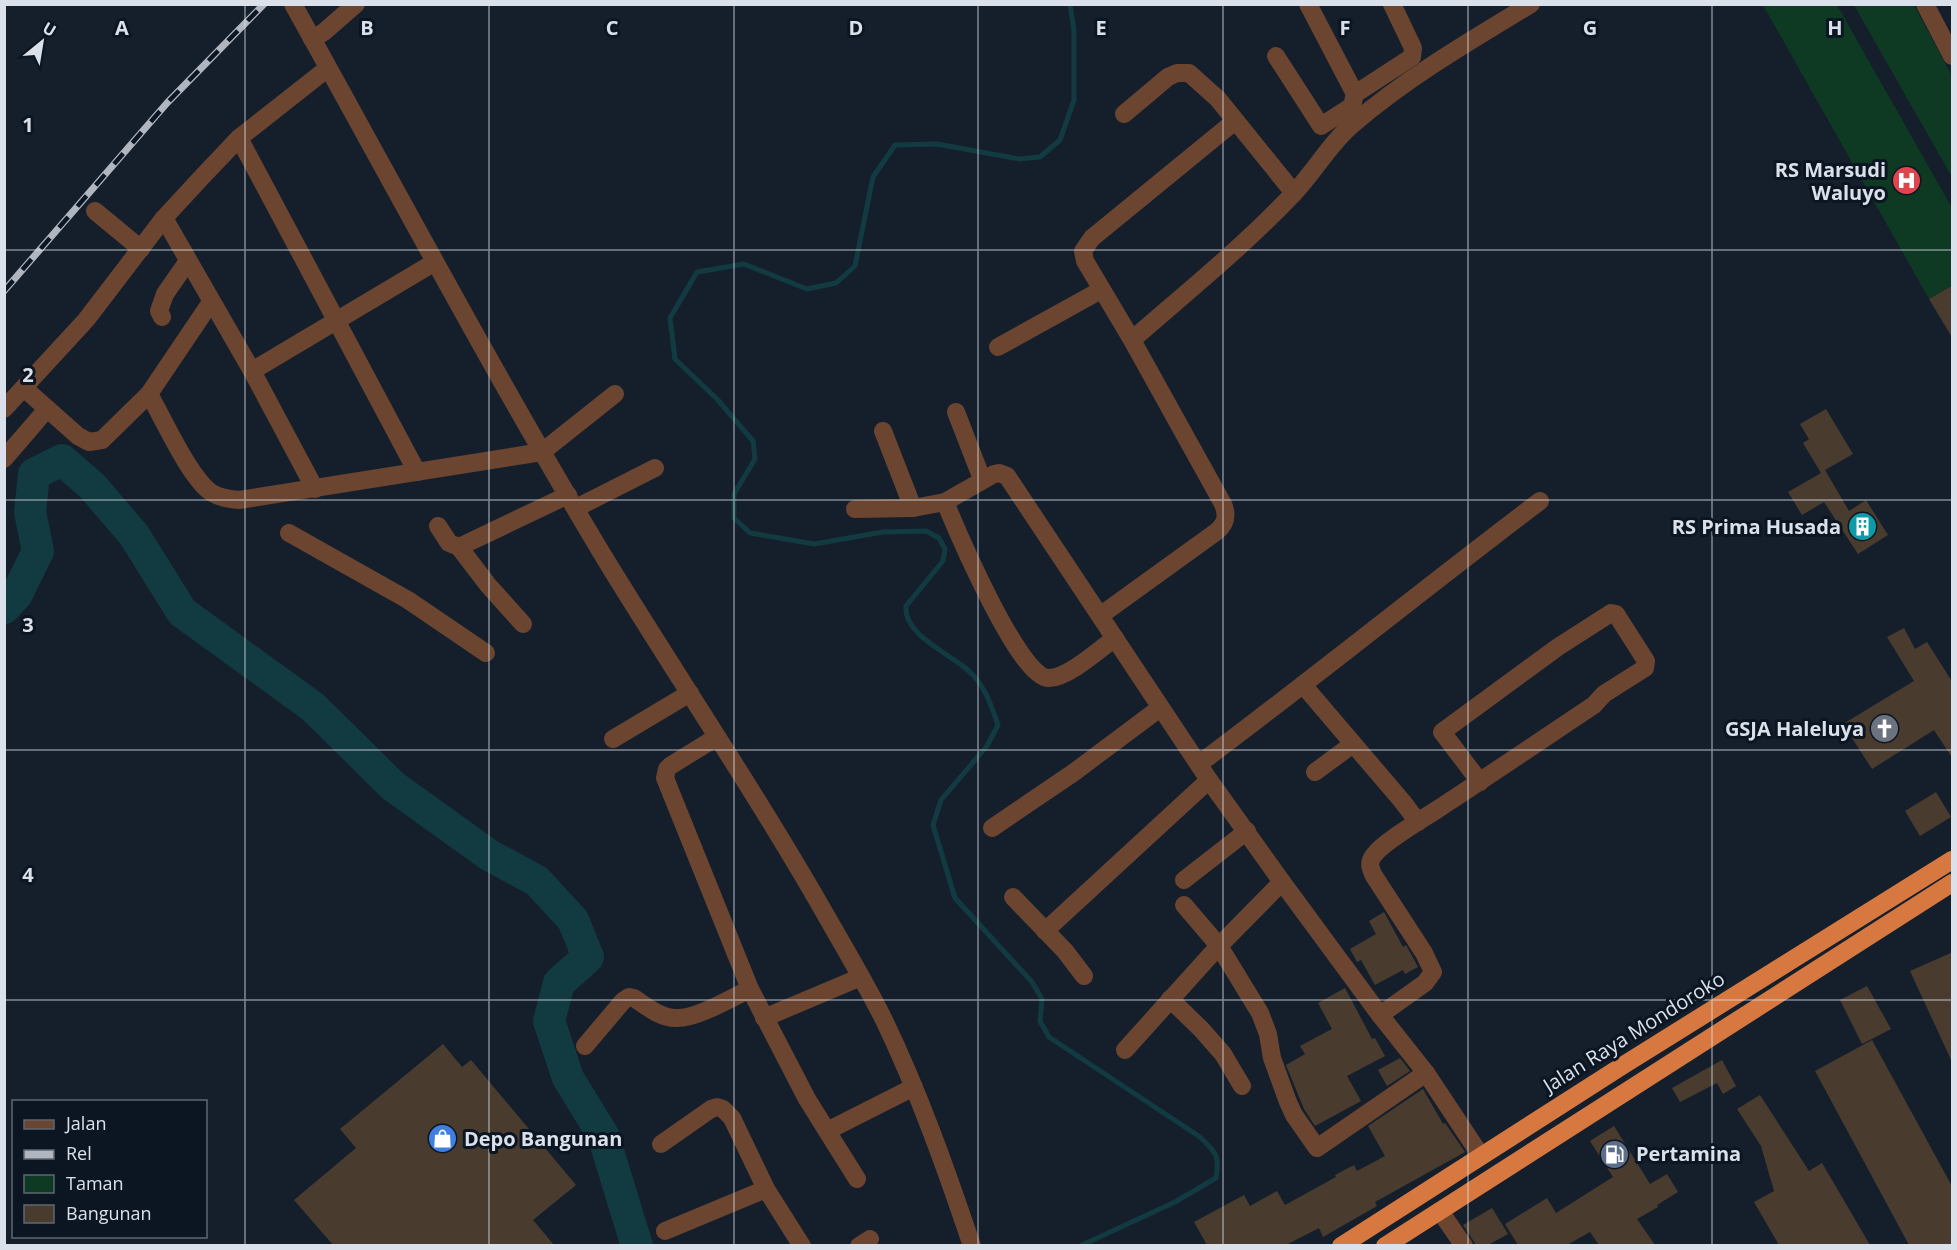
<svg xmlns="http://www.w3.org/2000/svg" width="1957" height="1250" font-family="'Open Sans',sans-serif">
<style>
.green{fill:#0e3922}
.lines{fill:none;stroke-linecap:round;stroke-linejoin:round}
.stream{stroke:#123b41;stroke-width:5}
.river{stroke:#123b41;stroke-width:32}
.building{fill:#493c2e}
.minor{stroke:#6b4530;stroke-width:18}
.highway{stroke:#d6783f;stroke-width:18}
.rail-casing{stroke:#afb6c0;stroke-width:7}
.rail{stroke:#0c1522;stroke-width:4.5;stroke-dasharray:14;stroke-linecap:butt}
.grid{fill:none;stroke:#dae1ea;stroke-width:1.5;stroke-opacity:0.55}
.labels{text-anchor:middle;stroke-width:6;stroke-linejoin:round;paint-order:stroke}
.poi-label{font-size:20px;font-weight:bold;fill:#dae1ea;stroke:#0c1522;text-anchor:end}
.street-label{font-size:20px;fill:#dae1ea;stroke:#0c1522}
.grid-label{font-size:20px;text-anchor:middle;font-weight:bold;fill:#dae1ea;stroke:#0c1522;stroke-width:6;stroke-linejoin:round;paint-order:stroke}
</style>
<rect width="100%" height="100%" fill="#151f2c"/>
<!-- green -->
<g class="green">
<path d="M 1763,5 L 1837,5 L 1952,208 L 1952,285 L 1929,299 Z"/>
<path d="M 1854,5 L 1914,5 L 1952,76 L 1952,177 Z"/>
</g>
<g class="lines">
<!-- stream -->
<path class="stream" d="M 1070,4 L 1074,31 L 1074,100 L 1060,140 L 1040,157 L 1019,159 L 937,144 L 895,145 L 873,177 L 855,266 L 836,283 L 807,289 L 744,264 L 697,272 L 670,318 L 675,359 L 717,399 L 753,441 L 755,459 L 734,494 L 734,518 L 750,533 L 814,544 L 883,532 L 926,531 L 939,538 L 945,549 L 943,561 L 906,606 C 903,635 951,654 969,671 C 985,686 991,705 998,725 L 987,746 L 941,800 L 933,825 L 955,898 L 1032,982 L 1042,999 L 1040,1021 L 1049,1037 L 1200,1137 C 1216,1153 1220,1155 1216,1178 L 1175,1202 L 1080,1246"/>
<!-- river -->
<path class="river" d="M 4,608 L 17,594 L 38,551 L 30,512 L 34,474 L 62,460 L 92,486 L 134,535 L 182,612 L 313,707 L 393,786 L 489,855 L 537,881 L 573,920 L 588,957 L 559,983 L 549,1021 L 568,1078 L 603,1135 L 637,1246"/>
</g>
<!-- building -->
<g class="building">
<path d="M 1953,285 L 1953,339 L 1929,299 Z"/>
<path d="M 1826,409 L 1853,454 L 1825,470 L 1849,511 L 1866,500 L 1888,535 L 1858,554 L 1824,502 L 1802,515 L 1788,492 L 1821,473 L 1803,443 L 1809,439 L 1800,424 Z"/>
<path d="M 1904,628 L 1915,649 L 1927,642 L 1953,683 L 1953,759 L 1934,730 L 1872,769 L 1843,724 L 1914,681 L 1887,637 Z"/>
<path d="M 1936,792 L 1951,817 L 1920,836 L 1905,811 Z"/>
<path d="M 1384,912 L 1403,947 L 1406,945 L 1418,967 L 1405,974 L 1403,970 L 1375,985 L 1361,960 L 1357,962 L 1350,949 L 1376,934 L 1369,921 Z"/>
<path d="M 1953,952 L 1953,1064 L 1910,971 Z"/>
<path d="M 1867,986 L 1891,1029 L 1862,1044 L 1840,1000 Z"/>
<path d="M 1345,988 L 1372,1039 L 1375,1038 L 1385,1056 L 1347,1076 L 1361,1101 L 1315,1126 L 1304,1109 L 1286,1065 L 1305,1054 L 1300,1046 L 1332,1029 L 1318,1003 Z"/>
<path d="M 1872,1040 L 1953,1188 L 1953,1245 L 1909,1245 L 1815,1071 Z"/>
<path d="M 443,1044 L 462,1067 L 471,1060 L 576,1185 L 533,1220 L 554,1245 L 333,1245 L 294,1200 L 356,1148 L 340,1129 Z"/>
<path d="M 1400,1058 L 1410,1071 L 1387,1086 L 1378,1070 Z"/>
<path d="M 1722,1060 L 1736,1086 L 1723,1094 L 1717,1083 L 1680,1102 L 1672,1088 Z"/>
<path d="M 1423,1089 L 1443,1124 L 1445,1123 L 1465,1152 L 1375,1202 L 1377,1206 L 1323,1237 L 1319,1228 L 1286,1245 L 1207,1245 L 1194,1222 L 1244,1195 L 1250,1206 L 1277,1191 L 1285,1205 L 1336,1177 L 1335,1175 L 1354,1165 L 1357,1171 L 1385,1156 L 1368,1126 Z"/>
<path d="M 1760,1095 L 1809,1171 L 1822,1163 L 1870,1245 L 1779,1245 L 1754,1202 L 1774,1191 L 1761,1146 L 1737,1109 Z"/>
<path d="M 1614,1126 L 1650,1184 L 1667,1174 L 1678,1192 L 1657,1205 L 1658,1207 L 1637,1219 L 1655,1245 L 1599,1245 L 1590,1232 L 1567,1245 L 1518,1245 L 1505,1224 L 1547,1198 L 1556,1213 L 1613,1177 L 1590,1141 Z"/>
<path d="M 1492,1208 L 1508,1234 L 1488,1245 L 1476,1245 L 1463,1225 Z"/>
</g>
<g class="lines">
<!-- minor -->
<g class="minor">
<path d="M 293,4 C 396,189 495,376 604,557 C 679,680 761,800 832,926 C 850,957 868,988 884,1020 C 919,1093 946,1169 972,1246"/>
<path d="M 1308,4 L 1355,94 L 1412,57 L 1413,48 L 1392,4"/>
<path d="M 1925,4 L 1952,56"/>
<path d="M 312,39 L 324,32 L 356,4"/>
<path d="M 1276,56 L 1321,126 L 1352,106 L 1355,94"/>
<path d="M 1124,114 L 1168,77 L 1177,73 L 1189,73 L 1218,99 L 1294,193"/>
<path d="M 239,138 L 417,472"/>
<path d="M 95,211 L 141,249"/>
<path d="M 164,218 L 252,371 L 315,489"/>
<path d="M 162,317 L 159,311 L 165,294 L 188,261"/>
<path d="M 1132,340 C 1187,292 1244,246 1294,193 C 1315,171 1330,143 1353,124 C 1408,77 1470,41 1531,4"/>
<path d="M 998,347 L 1101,290"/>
<path d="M 252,371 L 435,262"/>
<path d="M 25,389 L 78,436 L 89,442 L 102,440 L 149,394 L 211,302"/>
<path d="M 149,394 C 163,418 190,479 212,493 C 220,498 230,499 239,500 L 542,452 L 615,394"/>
<path d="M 4,409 L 86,320 L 164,218 L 201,178 L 239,138 L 328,68"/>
<path d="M 956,412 L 982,479"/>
<path d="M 883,431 L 913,508"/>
<path d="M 4,459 L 47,409"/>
<path d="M 945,502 C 957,531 1019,677 1048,678 C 1067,679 1100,649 1115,638"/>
<path d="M 576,508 L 655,468"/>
<path d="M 855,509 L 913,508 L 945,502 L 994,474 L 999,473 L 1007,476 L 1209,780 L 1282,882 L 1380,1015 L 1426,1073 L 1481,1156"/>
<path d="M 438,526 L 449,543 L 459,547 L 568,495"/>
<path d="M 289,533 L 408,600 L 486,653"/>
<path d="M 459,547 L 488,585 L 523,624"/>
<path d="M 1101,615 L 1216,532 C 1226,524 1228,516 1223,504 L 1132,340 L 1085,261 L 1083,251 L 1092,238 L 1235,121"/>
<path d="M 1304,686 L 1402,801 L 1418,822"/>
<path d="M 717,737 L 670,766 L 667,769 L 665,778 L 750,989 L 807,1099 L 857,1179"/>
<path d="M 613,739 L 690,693"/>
<path d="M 1199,764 C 1314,678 1425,588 1540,501"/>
<path d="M 1315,772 L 1353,744"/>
<path d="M 992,828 L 1073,773 L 1160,708"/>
<path d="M 1184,880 L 1247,831"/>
<path d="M 1013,897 L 1065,951 L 1084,976"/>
<path d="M 1184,905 L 1219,946 L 1260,1013 L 1268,1034 L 1272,1058 L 1288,1102 L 1294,1115 L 1317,1148 L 1426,1073"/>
<path d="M 1045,931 L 1209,780"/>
<path d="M 1170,999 L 1201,1029 L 1223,1054 L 1242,1086"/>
<path d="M 1380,1015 L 1425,983 L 1433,972 L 1424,953 L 1374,876 C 1370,868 1368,862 1374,855 C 1384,841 1425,818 1441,807 C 1493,773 1543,739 1594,705 L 1604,694 L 1645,668 L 1646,661 L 1616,614 L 1611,613 L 1558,647 L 1442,732 L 1480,782"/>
<path d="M 764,1018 L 861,977"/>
<path d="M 585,1046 L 623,1001 L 629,997 L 634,998 C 646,1006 660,1018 676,1018 C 696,1019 731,998 750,989"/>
<path d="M 1125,1050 L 1216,949 L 1282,882"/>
<path d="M 827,1131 L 914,1087"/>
<path d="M 661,1144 L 711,1109 L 717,1107 L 723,1109 L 732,1118 L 766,1189 L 802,1246"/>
<path d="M 1440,1211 L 1464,1246"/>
<path d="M 665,1231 L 766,1189"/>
<path d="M 859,1246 L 870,1239"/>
</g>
<!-- highway -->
<g class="highway">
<path d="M 1341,1246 L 1622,1066 L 1952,860"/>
<path d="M 1385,1246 L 1952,883"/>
</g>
<defs>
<path id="rail" d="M 4,291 L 167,103 L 264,4"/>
</defs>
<!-- rail casing -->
<use href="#rail" class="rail-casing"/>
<!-- rail -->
<use href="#rail" class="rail"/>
</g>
<!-- grid -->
<path class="grid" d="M 245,4 L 245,1246M 489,4 L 489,1246M 734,4 L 734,1246M 978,4 L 978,1246M 1223,4 L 1223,1246M 1468,4 L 1468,1246M 1712,4 L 1712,1246M 4,250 L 1952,250M 4,500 L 1952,500M 4,750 L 1952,750M 4,1000 L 1952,1000"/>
<!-- icons -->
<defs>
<symbol id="hospital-disc" viewBox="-11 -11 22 22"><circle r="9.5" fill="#e0444e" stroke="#0c1522"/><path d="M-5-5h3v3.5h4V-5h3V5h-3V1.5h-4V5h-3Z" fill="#fff"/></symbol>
<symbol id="building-disc" viewBox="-11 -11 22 22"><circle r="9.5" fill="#0f9aa8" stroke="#0c1522"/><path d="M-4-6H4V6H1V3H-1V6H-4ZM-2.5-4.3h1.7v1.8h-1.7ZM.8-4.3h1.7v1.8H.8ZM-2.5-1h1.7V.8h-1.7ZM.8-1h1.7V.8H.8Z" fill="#fff"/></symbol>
<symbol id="church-disc" viewBox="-11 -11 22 22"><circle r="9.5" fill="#6b7280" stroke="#0c1522"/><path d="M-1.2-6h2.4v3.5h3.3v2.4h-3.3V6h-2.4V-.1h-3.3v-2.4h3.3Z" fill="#fff"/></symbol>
<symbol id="shop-disc" viewBox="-11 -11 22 22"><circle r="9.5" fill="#3f7fe0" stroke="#0c1522"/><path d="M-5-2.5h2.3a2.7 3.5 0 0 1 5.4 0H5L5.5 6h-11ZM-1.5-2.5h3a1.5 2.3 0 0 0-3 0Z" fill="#fff"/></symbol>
<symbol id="fuel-disc" viewBox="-11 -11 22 22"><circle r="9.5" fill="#5c6f8a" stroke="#0c1522"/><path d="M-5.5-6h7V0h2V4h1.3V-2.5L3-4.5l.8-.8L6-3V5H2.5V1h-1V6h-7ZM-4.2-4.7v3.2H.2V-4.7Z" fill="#fff"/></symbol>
</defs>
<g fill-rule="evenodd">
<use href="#hospital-disc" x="1890" y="164" width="33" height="33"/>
<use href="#building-disc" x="1846" y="510" width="33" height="33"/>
<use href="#church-disc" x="1868" y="712" width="33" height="33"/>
<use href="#shop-disc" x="426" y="1122" width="33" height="33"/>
<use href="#fuel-disc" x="1598" y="1138" width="33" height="33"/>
</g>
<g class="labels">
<!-- poi labels -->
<g class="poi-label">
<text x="1886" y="177">RS Marsudi<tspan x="1886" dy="23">Waluyo</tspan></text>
<text x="1841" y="534">RS Prima Husada</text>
<text x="1864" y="736">GSJA Haleluya</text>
<text x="464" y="1146" text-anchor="start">Depo Bangunan</text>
<text x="1636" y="1161" text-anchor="start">Pertamina</text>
</g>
<!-- street labels -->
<g class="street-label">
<text transform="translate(1634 1032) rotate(-32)" y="7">Jalan Raya Mondoroko</text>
</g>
</g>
<g class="grid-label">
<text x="122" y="35">A</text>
<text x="367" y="35">B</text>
<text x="612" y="35">C</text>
<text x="856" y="35">D</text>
<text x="1101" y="35">E</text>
<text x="1345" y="35">F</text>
<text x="1590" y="35">G</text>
<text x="1835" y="35">H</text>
<text x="28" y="132">1</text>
<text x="28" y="382">2</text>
<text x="28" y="632">3</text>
<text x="28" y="882">4</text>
</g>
<!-- border -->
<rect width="1957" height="1250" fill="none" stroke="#dae1ea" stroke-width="12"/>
<!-- legend -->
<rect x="12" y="1100" width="195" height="138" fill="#0c1522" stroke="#5e6772" stroke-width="1.5"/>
<rect x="24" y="1120" width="30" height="9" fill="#6b4530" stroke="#5e6772" stroke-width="1.5"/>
<text x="66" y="1130" font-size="18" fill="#dae1ea">Jalan</text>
<rect x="24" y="1150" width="30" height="9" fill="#afb6c0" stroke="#5e6772" stroke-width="1.5"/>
<text x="66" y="1160" font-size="18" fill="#dae1ea">Rel</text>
<rect x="24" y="1175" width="30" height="18" fill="#0e3922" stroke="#5e6772" stroke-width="1.5"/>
<text x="66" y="1190" font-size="18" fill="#dae1ea">Taman</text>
<rect x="24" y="1205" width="30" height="18" fill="#493c2e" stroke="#5e6772" stroke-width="1.5"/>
<text x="66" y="1220" font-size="18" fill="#dae1ea">Bangunan</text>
<!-- north arrow -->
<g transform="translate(42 42) rotate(30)" stroke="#0c1522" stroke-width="4.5" paint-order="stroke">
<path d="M0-4.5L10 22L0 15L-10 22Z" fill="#dae1ea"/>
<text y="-9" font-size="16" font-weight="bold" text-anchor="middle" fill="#dae1ea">U</text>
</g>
</svg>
